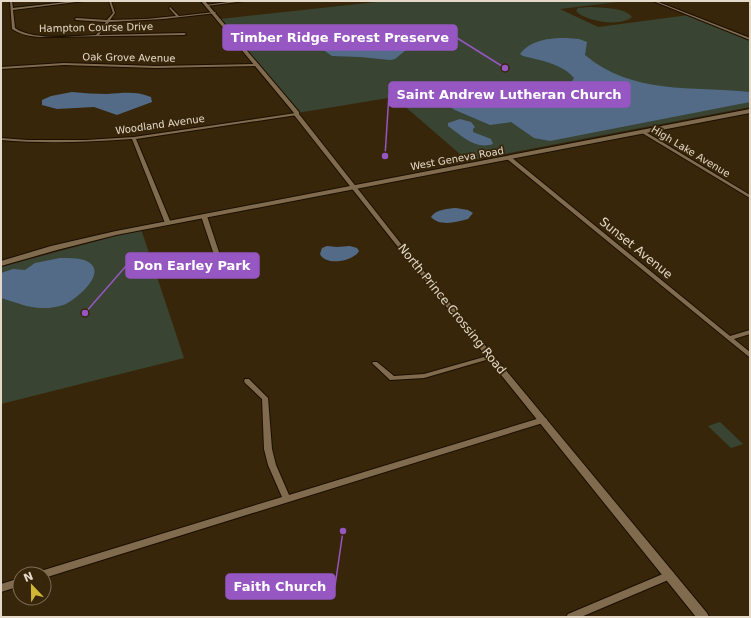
<svg xmlns="http://www.w3.org/2000/svg" width="751" height="618" font-family="'DejaVu Sans',sans-serif">
<style>
.green{fill:#394532}
.water{fill:#536b87}
.lines{fill:none;stroke-linecap:round;stroke-linejoin:round}
.minor-casing{stroke:#1c0f00;stroke-width:2}
.tertiary-casing{stroke:#1c0f00;stroke-width:2}
.secondary-casing{stroke:#1c0f00;stroke-width:2}
.minor{fill:#806b4e;fill-rule:evenodd}
.tertiary{fill:#806b4e;fill-rule:evenodd}
.secondary{fill:#806b4e;fill-rule:evenodd}
.labels{text-anchor:middle;stroke-width:3.5;stroke-linejoin:round;paint-order:stroke}
.far-street-label{font-size:10px;fill:#e5d9c9;stroke:#37260a}
.street-label{font-size:12px;fill:#e5d9c9;stroke:#37260a}
.leader{fill:none;stroke:#9657c2;stroke-width:1.5}
.callout-dot{fill:#9657c2;stroke:#37260a;stroke-width:1.5}
.callout{fill:#9657c2;stroke:#9657c2;stroke-width:1.5}
.callout-label{font-size:13px;text-anchor:middle;font-weight:bold;fill:#fff}
</style>
<rect width="100%" height="100%" fill="#37260a"/>
<!-- green -->
<g class="green">
<path d="M 386,1 L 626,1 L 560,9 L 598,27 L 689,15 L 750,40 L 750,107 L 468,161 L 394,97 L 297,113 L 220,19 Z"/>
<path d="M 590,7 C 601,8 625,7 632,17 C 621,27 586,22 576,11 L 578,8 Z"/>
<path d="M 141,229 L 184,358 L 1,404 L 1,267 Z"/>
<path d="M 720,422 L 743,444 L 731,448 L 708,426 Z"/>
</g>
<!-- water -->
<g class="water">
<path d="M 566,38 L 579,39 L 587,42 L 585,55 C 632,95 692,86 750,92 L 750,102 L 550,141 L 534,138 L 511,122 L 490,125 L 455,110 L 431,96 L 460,86 L 484,84 L 526,89 L 558,88 L 569,86 L 574,78 C 563,64 539,60 523,56 L 520,54 C 531,40 549,38 566,38 Z"/>
<path d="M 368,39 C 382,40 392,47 406,50 L 395,59 L 390,60 L 360,57 L 332,56 L 319,47 C 336,49 353,45 368,39 Z"/>
<path d="M 72,92 C 84,93 96,94 107,94 C 123,93 136,91 151,97 L 152,102 L 117,115 L 94,107 L 57,109 L 42,105 L 42,100 L 51,96 Z"/>
<path d="M 460,119 L 471,122 L 475,127 L 473,129 L 473,132 L 491,139 L 493,144 C 475,150 462,136 448,126 L 448,123 Z"/>
<path d="M 456,208 L 468,210 L 473,213 L 468,219 C 457,222 440,227 431,217 C 437,209 446,209 456,208 Z"/>
<path d="M 327,246 L 337,247 L 350,246 L 357,248 L 359,251 C 353,262 325,266 320,254 L 322,248 Z"/>
<path d="M 60,258 C 68,258 77,258 84,260 C 111,270 79,297 66,304 C 61,306 52,308 45,308 C 31,309 15,302 1,298 L 1,273 L 13,269 L 25,270 L 35,263 Z"/>
</g>
<g class="lines">
<defs>
<g id="minor">
<path d="M 10,1 L 12,1 L 13,8 L 75,1 L 84,1 L 13,10 L 15,28 C 33,41 74,36 96,35 L 106,22 L 76,20 L 75,19 L 76,18 L 107,20 L 113,13 L 109,1 L 111,1 L 115,13 L 110,20 L 146,19 L 176,16 L 169,8 L 170,7 L 179,16 L 215,12 L 216,13 L 163,19 L 109,22 L 99,35 L 185,33 L 186,34 L 184,35 L 43,37 C 32,37 21,35 12,29 Z"/>
<path d="M 235,1 L 244,1 L 207,6 L 206,5 Z"/>
<path d="M 653,1 L 656,1 L 750,38 L 750,40 Z"/>
<path d="M 64,63 L 156,66 L 257,64 L 259,65 L 257,66 L 156,68 L 64,65 L 1,69 L 1,67 Z"/>
<path d="M 296,113 L 297,113 L 297,115 L 136,139 L 171,223 L 168,225 L 165,223 L 132,139 C 89,142 45,144 1,140 L 1,138 L 27,140 L 86,140 L 134,137 Z"/>
<path d="M 642,131 L 644,131 L 750,195 L 750,198 L 642,133 Z"/>
<path d="M 507,157 L 511,157 L 730,336 L 750,330 L 750,334 L 734,339 L 750,352 L 750,357 L 748,356 L 727,339 L 507,159 Z"/>
<path d="M 204,214 L 207,216 L 227,276 L 226,277 L 222,277 L 221,276 L 201,216 Z"/>
<path d="M 491,355 L 493,356 L 494,357 L 493,358 L 424,378 L 390,380 L 372,363 L 373,362 L 377,362 L 394,376 L 424,374 Z"/>
<path d="M 245,379 L 249,379 L 268,398 L 272,449 L 276,465 L 289,495 L 540,418 L 546,418 L 547,420 L 546,422 L 44,578 L 44,574 L 40,574 L 41,571 L 44,570 L 282,497 L 268,465 L 264,449 L 262,399 L 245,383 L 244,381 Z"/>
<path d="M 670,571 L 673,572 L 674,575 L 673,578 L 581,617 L 566,617 L 568,614 Z"/>
<path d="M 20,578 L 20,586 L 1,592 L 1,584 Z"/>
</g>
<path id="tertiary" d="M 201,1 L 205,1 L 299,112 L 299,114 L 398,240 L 707,613 L 709,617 L 696,617 L 394,242 L 294,115 L 294,113 Z"/>
<path id="secondary" d="M 750,109 L 750,113 L 116,235 L 57,250 L 1,266 L 1,261 L 51,246 L 116,231 Z"/>
</defs>
<!-- minor casing -->
<use href="#minor" class="minor-casing"/>
<!-- tertiary casing -->
<use href="#tertiary" class="tertiary-casing"/>
<!-- secondary casing -->
<use href="#secondary" class="secondary-casing"/>
<!-- minor -->
<use href="#minor" class="minor"/>
<!-- tertiary -->
<use href="#tertiary" class="tertiary"/>
<!-- secondary -->
<use href="#secondary" class="secondary"/>
</g>
<g class="labels">
<!-- far-street labels -->
<g class="far-street-label">
<text transform="translate(96 27) rotate(-1)" y="4">Hampton Course Drive</text>
<text transform="translate(129 57) rotate(1)" y="4">Oak Grove Avenue</text>
<text transform="translate(160 124) rotate(-8)" y="4">Woodland Avenue</text>
<text transform="translate(691 151) rotate(31)" y="4">High Lake Avenue</text>
<text transform="translate(457 158) rotate(-10)" y="4">West Geneva Road</text>
</g>
<!-- street labels -->
<g class="street-label">
<text transform="translate(636 248) rotate(39)" y="4">Sunset Avenue</text>
<text transform="translate(452 309) rotate(51)" y="4">North Prince Crossing Road</text>
</g>
</g>
<!-- callouts -->
<path class="leader" d="M505 68L457 38M385 156L389 94M85 313L126 266M343 531L335 586"/>
<g class="callout-dot">
<circle cx="505" cy="68" r="4"/>
<circle cx="385" cy="156" r="4"/>
<circle cx="85" cy="313" r="4"/>
<circle cx="343" cy="531" r="4"/>
</g>
<g class="callout">
<rect x="223" y="25" width="234" height="25" rx="4"/>
<rect x="389" y="82" width="241" height="25" rx="4"/>
<rect x="126" y="253" width="133" height="25" rx="4"/>
<rect x="226" y="574" width="109" height="25" rx="4"/>
</g>
<g class="callout-label">
<text x="340" y="42">Timber Ridge Forest Preserve</text>
<text x="509" y="99">Saint Andrew Lutheran Church</text>
<text x="192" y="270">Don Earley Park</text>
<text x="280" y="591">Faith Church</text>
</g>
<!-- border -->
<rect width="751" height="618" fill="none" stroke="#e5d9c9" stroke-width="4"/>
<!-- north arrow -->
<g transform="translate(32 586) rotate(338)"><circle r="19" fill="#37260a" stroke="#7d6e56"/>
<path d="M0-3L7 15L0 10L-7 15Z" fill="#d0b736"/>
<text y="-6" font-size="11" font-weight="bold" text-anchor="middle" fill="#e5d9c9">N</text>
</g>
</svg>
